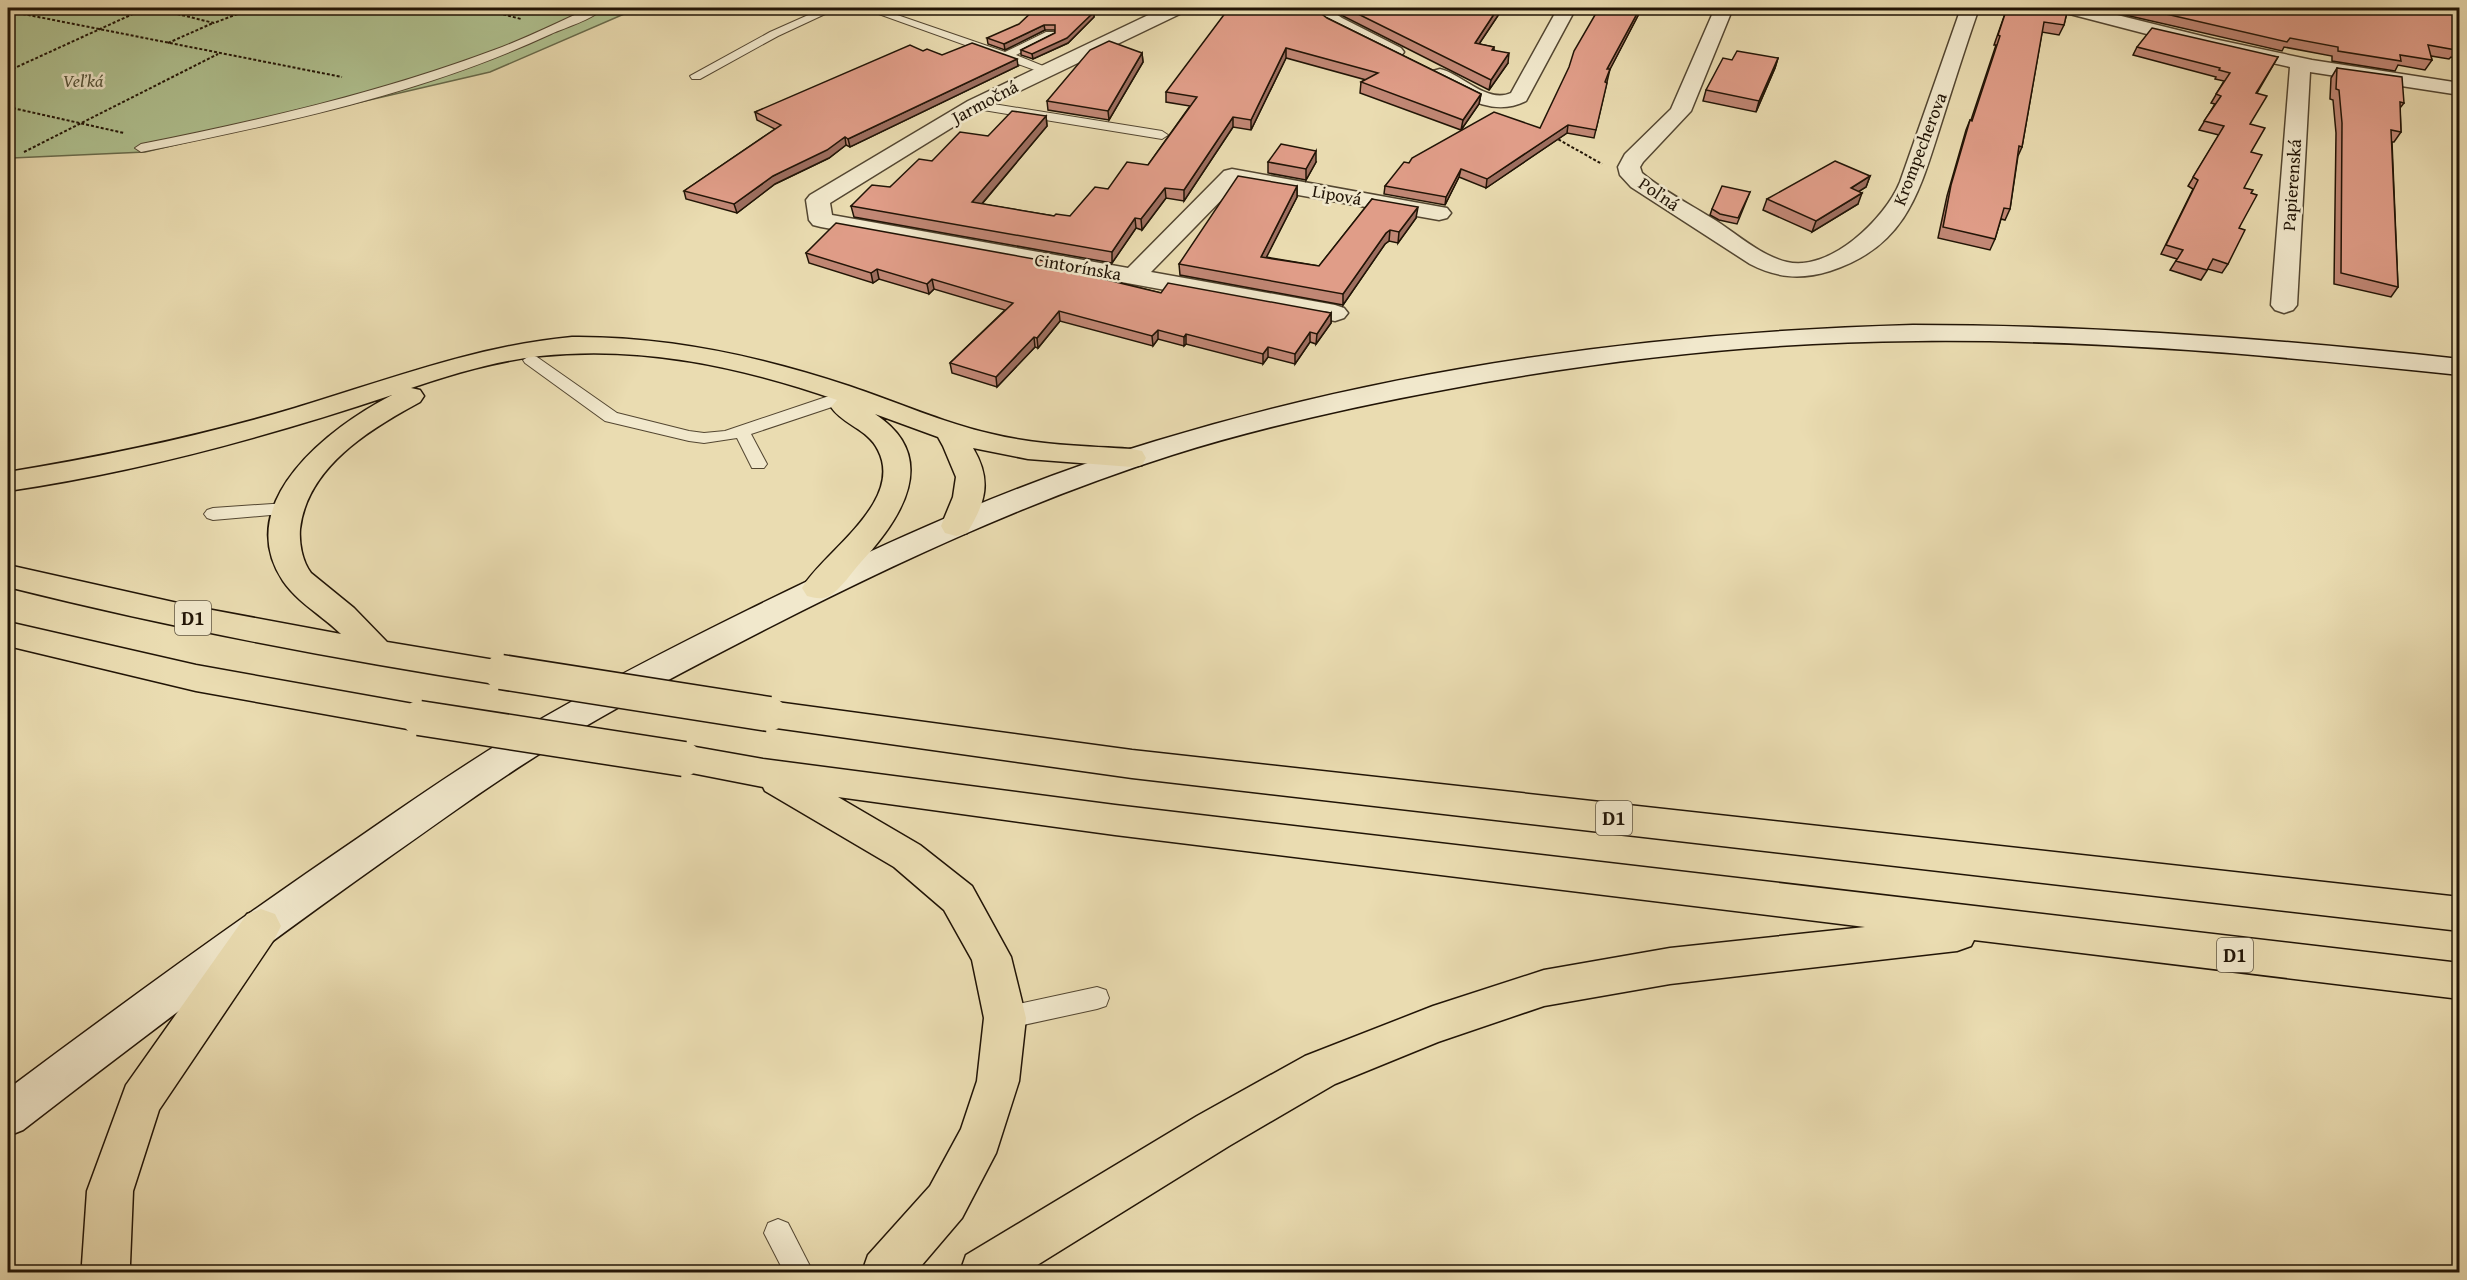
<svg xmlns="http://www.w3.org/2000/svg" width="2467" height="1280" font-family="'Gentium Book Plus',serif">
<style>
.green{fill:#b0c291;stroke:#686b4c;stroke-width:1.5}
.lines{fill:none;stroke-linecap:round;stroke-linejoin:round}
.service-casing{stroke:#534631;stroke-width:2}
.minor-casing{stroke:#534631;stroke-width:3}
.secondary-casing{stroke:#211406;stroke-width:3}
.motorway-casing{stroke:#211406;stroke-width:3}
.path{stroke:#211406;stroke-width:2;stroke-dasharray:3 2;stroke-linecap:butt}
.service{fill:#f1e8cc;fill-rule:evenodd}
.minor{fill:#f1e8cc;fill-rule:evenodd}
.secondary{fill:#f1e8cc;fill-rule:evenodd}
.motorway{fill:#eadcb1;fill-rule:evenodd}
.motorway-bridge-casing{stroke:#211406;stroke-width:37;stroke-linecap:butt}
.motorway-bridge{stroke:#eadcb1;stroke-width:34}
.wall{fill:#c18775;stroke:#211406;stroke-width:1.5}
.shaded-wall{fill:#9d6e5f;stroke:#211406;stroke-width:1.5}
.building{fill:#e09d88;stroke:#211406;stroke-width:1.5}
.labels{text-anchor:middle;stroke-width:5;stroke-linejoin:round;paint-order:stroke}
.far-park-label{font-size:18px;font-style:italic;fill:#535137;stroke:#f1e8cc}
.far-street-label{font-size:18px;fill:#211406;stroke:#f1e8cc}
.shield{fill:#f1e8cc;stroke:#5f5441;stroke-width:1.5}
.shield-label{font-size:20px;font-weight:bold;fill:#211406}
</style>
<rect width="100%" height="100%" fill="#eadcb1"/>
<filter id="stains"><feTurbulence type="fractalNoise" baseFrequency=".00333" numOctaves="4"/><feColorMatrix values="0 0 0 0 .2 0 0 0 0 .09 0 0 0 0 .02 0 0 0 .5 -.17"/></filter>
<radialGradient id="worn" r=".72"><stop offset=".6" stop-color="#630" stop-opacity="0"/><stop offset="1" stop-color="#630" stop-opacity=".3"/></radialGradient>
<!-- green -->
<path class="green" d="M 8,8 L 638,8 L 490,72 L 145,152 L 12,158 L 8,157 Z"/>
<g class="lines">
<defs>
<g id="service">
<path d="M 590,8 L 604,8 C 591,20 567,27 551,34 C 422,94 279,124 141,152 L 135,148 L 141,144 C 261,120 379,93 494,50 C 527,38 558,22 590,8 Z"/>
<path d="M 824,8 L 838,8 L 778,36 L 700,79 L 692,79 L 690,76 L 770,32 Z"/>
<path d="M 862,8 L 877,8 L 1005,52 L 1046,32 L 1054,32 L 1054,36 L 1016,55 L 1053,70 L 1051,73 L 1043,73 Z"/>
<path d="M 975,101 L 1162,131 L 1168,135 L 1162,139 L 971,108 L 969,105 L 971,102 Z"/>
<path d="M 531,355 L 537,357 L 617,413 L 689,431 L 704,433 L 725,431 L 826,397 L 838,397 L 840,401 L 838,405 L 751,434 L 767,464 L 764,468 L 752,468 L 737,438 L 704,443 L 689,441 L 605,421 L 525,363 L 523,360 Z"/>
<path d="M 287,503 L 293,505 L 296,509 L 293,513 L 213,520 L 207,518 L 204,514 L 207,510 L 213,508 Z"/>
<path d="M 1097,987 L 1106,990 L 1109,998 L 1106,1006 L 1097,1009 L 1005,1029 L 996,1026 L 993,1018 L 996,1010 L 1005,1007 Z"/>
<path d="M 778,1219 L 788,1223 L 813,1272 L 784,1272 L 764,1233 L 768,1223 Z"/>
</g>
<g id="minor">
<path d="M 1163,8 L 1186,8 L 1184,12 L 982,109 L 830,203 L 832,215 L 1128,268 L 1224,171 L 1232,169 L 1447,208 L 1451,213 L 1447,218 L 1439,220 L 1237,184 L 1151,272 L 1335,305 L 1344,308 L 1348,313 L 1344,318 L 1335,321 L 821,227 L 813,225 L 809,220 L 806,200 L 810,195 L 968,101 Z"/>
<path d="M 1306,8 L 1327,8 L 1342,18 L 1401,48 L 1404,52 L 1401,56 L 1387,56 L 1328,26 Z"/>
<path d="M 1558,8 L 1576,8 L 1526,101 C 1492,118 1462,96 1433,79 L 1430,75 L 1433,71 L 1440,69 C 1462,74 1487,104 1511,93 Z"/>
<path d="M 1715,8 L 1733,8 L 1691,111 L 1643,162 L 1640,167 L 1642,173 C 1663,191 1691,205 1715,220 C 1737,234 1761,256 1787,262 C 1830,272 1885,219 1900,182 L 1961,8 L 1979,8 C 1966,45 1954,83 1942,121 C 1920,189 1908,246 1830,271 C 1801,280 1777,278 1750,264 L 1631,187 L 1620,175 L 1618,167 L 1625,154 L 1671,109 Z"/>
<path d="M 2060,8 L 2089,8 L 2214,39 L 2312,60 L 2460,83 L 2460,95 L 2310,72 L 2297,305 L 2293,310 L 2284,313 L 2275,310 L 2271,305 L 2290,67 L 2166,39 L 2062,12 Z"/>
</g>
<path id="secondary" d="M 1913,325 C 2096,325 2278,339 2460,359 L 2460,375 C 2279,356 2099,339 1917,341 C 1758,342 1599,360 1443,390 C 1352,407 1261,427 1172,455 C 1033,499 900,561 770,627 C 696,665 621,704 549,748 C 492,783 439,822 385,860 C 262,947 142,1038 23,1130 L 8,1136 L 8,1089 C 123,1003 239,919 358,838 C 407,804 456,770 507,739 C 585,692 667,650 748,610 C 880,545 1015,483 1156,441 C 1401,366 1658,332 1913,325 Z"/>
<g id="motorway">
<path d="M 572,337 C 667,336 759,356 849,386 C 897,402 943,423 992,434 C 1037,445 1085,446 1132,449 L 1142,451 L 1146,458 L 1142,465 L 1132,467 L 1028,459 L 973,448 C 992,480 986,502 967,533 L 956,536 L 945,533 L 941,526 L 953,497 L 956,477 L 943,446 L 938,437 L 875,414 C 941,457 902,518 861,562 C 852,572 841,589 829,596 C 822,600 814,598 807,596 L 802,588 C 823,552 905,502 878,450 C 868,429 843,425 831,407 L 837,400 C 742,367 642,345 540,356 C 496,361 453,374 411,388 L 420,390 L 424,396 L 420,402 C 370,429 307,467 300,529 C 299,543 302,561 311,573 L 354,608 L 387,642 L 513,663 L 518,672 L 513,681 L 501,685 C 335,659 171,628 8,587 L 8,565 L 191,606 L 341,634 C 323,616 298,603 283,581 C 231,502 330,427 392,395 C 266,437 139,472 8,491 L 8,472 C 105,456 201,436 295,408 C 388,380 475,346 572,337 Z"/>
<path d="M 8,622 L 196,665 L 419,705 L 431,709 L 436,718 L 431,727 L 419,731 L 196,691 L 8,646 Z"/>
<path d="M 769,701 L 1132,750 L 2460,897 L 2460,931 L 1132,778 L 769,727 L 757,723 L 752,714 L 757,705 Z"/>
<path d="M 684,745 L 763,759 L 1115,805 L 2460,963 L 2460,999 L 1974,940 L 1971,946 L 1957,951 L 1670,984 L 1544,1006 L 1438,1042 L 1335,1084 L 1229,1146 L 1026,1272 L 960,1272 L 966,1255 L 1197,1116 L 1305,1056 L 1433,1006 L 1544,970 L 1670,948 L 1865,927 L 1115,835 L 838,797 L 920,845 L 972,886 L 1011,957 L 1026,1018 L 1019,1081 L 996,1153 L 962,1218 L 916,1272 L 862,1272 L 868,1255 L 930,1186 L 961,1129 L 977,1081 L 984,1018 L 972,960 L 944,910 L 894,867 L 765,791 L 763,787 L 671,769 L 666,759 L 671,749 Z"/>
<path d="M 261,909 L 275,914 L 281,926 L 275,938 L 159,1110 L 133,1191 L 130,1264 L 131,1272 L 85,1272 L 82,1264 L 87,1191 L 126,1085 L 247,914 Z"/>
</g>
</defs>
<!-- service casing -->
<use href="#service" class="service-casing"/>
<!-- minor casing -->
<use href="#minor" class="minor-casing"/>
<!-- secondary casing -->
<use href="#secondary" class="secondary-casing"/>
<!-- motorway casing -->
<use href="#motorway" class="motorway-casing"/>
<!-- path -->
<g class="path">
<path d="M 153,8 L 214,23 L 253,8"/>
<path d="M 479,8 L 521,19"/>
<path d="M 8,11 L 342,77"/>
<path d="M 9,12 L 20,8"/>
<path d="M 168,43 L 213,23"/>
<path d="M 8,71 L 146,8"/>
<path d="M 8,107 L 124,133"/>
<path d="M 1554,137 L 1602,164"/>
<path d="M 24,152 L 218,54"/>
</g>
<!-- service -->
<use href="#service" class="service"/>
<!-- minor -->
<use href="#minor" class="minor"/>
<!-- secondary -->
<use href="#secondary" class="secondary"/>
<!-- motorway -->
<use href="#motorway" class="motorway"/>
<defs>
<g id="motorway-bridge">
<path d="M 501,672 L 769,714"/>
<path d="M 419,718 L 684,759"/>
</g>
</defs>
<!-- motorway-bridge casing -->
<use href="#motorway-bridge" class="motorway-bridge-casing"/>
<!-- motorway-bridge -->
<use href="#motorway-bridge" class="motorway-bridge"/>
</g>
<!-- wall -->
<g class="wall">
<path d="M 1330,8 L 1503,8 L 1479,44 L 1494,47 L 1494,50 L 1508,63 L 1489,90 L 1343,16 Z"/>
<path d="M 1642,8 L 1610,69 L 1594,138 L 1567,133 L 1486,188 L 1459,177 L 1445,205 L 1384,194 L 1385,186 L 1409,163 L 1540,128 Z"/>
<path d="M 2007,8 L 2068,8 L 2064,25 L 2059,35 L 2042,32 L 2022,147 L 2018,156 L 2010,209 L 2005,220 L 2001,219 L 1995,239 L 1990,250 L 1938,238 L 1947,196 L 1966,130 L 1970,120 L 1971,120 L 1996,45 L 1994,45 Z"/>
<path d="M 2095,8 L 2439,8 L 2460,12 L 2460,59 L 2451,57 L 2449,59 L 2431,56 L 2432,60 L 2425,70 L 2398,65 L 2395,71 L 2332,61 L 2332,56 L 2284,47 L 2282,51 Z"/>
<path d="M 1094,12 L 1094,17 L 1068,43 L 1033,59 L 1021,55 L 1021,50 L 1055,33 L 1055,30 L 1045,30 L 1005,50 L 988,44 L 987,38 Z"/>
<path d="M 1327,18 L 1481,94 L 1479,104 L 1461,130 L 1360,93 L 1361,82 L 1366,80 L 1286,58 L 1251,130 L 1233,127 L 1184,201 L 1166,198 L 1142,230 L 1136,228 L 1112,263 L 854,217 L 851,206 L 890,187 L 932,161 L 988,136 L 1046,116 L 1047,126 L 982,204 L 1054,216 L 1070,216 L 1108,189 L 1148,165 L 1190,106 L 1166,102 L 1166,92 Z"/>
<path d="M 2137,47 L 2278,57 L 2257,93 L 2250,124 L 2251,152 L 2244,188 L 2251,193 L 2239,228 L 2228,264 L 2222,273 L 2208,269 L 2201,280 L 2170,270 L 2177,259 L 2161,254 L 2193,189 L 2188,186 L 2219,135 L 2199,130 L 2215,104 L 2211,103 L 2224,81 L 2215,79 L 2216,77 L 2133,55 Z"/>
<path d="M 923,51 L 942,55 L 1018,66 L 850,147 L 846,145 L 829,158 L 775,184 L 737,213 L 686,199 L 684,191 L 775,129 L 757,120 L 755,112 Z"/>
<path d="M 1142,53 L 1143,62 L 1109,120 L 1048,110 L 1047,101 Z"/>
<path d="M 1778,58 L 1775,68 L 1756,112 L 1703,101 L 1706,90 L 1732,60 Z"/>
<path d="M 2337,68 L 2404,103 L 2400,108 L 2401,132 L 2394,142 L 2392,142 L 2398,287 L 2391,297 L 2334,284 L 2336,133 L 2333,100 L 2330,99 L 2331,78 Z"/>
<path d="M 1268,162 L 1316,162 L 1306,180 L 1268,173 Z"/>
<path d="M 1870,176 L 1866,187 L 1859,191 L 1858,204 L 1812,232 L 1763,210 L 1767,199 Z"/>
<path d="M 1297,186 L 1297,197 L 1266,257 L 1319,266 L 1372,199 L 1416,218 L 1398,243 L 1389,241 L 1385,244 L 1343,305 L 1180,275 L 1179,264 Z"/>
<path d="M 1750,192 L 1737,224 L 1719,220 L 1710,215 L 1712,209 Z"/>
<path d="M 806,253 L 1100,271 L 1100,278 L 1161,293 L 1331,313 L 1331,323 L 1316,344 L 1310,342 L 1295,364 L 1268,357 L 1263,364 L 1186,344 L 1184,346 L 1158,339 L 1153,346 L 1060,321 L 1038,348 L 1035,347 L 997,387 L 952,373 L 950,363 L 1005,310 L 934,289 L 929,294 L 879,279 L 873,283 L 809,263 Z"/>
</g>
<!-- shaded-wall -->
<g class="shaded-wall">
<path d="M 1498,8 L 1503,8 L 1473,53 L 1475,43 Z"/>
<path d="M 1640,8 L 1642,8 L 1606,77 L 1607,69 Z"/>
<path d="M 1094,12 L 1094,17 L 1068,43 L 1033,59 L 1032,54 Z"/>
<path d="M 1044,25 L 1045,30 L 1005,50 L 1004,44 Z"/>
<path d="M 1286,48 L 1286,58 L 1251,130 L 1251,120 Z"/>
<path d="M 1142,53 L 1143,62 L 1109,120 L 1108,111 Z"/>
<path d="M 1509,53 L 1508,63 L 1489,90 L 1491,80 Z"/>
<path d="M 1778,58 L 1775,68 L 1756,112 L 1759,101 Z"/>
<path d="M 1017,59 L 1018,66 L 850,147 L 848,139 Z"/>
<path d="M 1481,94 L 1479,104 L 1461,130 L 1463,120 Z"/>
<path d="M 1046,116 L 1047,126 L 974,213 L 972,202 Z"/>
<path d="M 1233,117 L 1233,127 L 1184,201 L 1184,190 Z"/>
<path d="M 1568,125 L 1567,133 L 1486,188 L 1487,179 Z"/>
<path d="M 845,137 L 846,145 L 829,158 L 775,184 L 737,213 L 734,204 L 773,176 Z"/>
<path d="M 1316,151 L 1316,162 L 1306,180 L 1306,169 Z"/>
<path d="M 1461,169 L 1459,177 L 1445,205 L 1446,197 Z"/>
<path d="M 1870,176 L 1866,187 L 1847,199 L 1851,188 Z"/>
<path d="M 1297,186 L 1297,197 L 1261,268 L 1261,257 Z"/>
<path d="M 1165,188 L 1166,198 L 1142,230 L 1141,219 Z"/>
<path d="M 1862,193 L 1858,204 L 1812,232 L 1816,221 Z"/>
<path d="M 1418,207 L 1416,218 L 1398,243 L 1399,232 Z"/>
<path d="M 1135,218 L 1136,228 L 1112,263 L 1112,252 Z"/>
<path d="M 1390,230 L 1389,241 L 1385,244 L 1343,305 L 1343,294 L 1386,233 Z"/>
<path d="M 877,269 L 879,279 L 873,283 L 871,273 Z"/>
<path d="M 1100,271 L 1101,280 L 1095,277 Z"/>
<path d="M 932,279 L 934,289 L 929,294 L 927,284 Z"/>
<path d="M 1059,311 L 1060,321 L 1038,348 L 1037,338 Z"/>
<path d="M 1331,313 L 1331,323 L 1316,344 L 1317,334 Z"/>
<path d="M 1158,330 L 1158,339 L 1153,346 L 1152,336 Z"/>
<path d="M 1310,332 L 1310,342 L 1295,364 L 1295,354 Z"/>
<path d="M 1186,334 L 1186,344 L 1184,346 L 1184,337 Z"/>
<path d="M 1034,337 L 1035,347 L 997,387 L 996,377 Z"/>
<path d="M 1268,347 L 1268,357 L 1263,364 L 1263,354 Z"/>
</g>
<!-- building -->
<g class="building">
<path d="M 1036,8 L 1063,8 L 1094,12 L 1067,38 L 1032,54 L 1021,50 L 1055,33 L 1055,25 L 1044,25 L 1004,44 L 987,38 L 1019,24 Z"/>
<path d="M 1229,8 L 1314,8 L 1327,18 L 1481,94 L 1463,120 L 1361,82 L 1378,73 L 1286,48 L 1251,120 L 1233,117 L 1184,190 L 1165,188 L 1141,219 L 1135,218 L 1112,252 L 851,206 L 872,185 L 890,187 L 919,159 L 932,161 L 960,132 L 988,136 L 1012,111 L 1046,116 L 972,202 L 1054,216 L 1056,214 L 1070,216 L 1095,187 L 1108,189 L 1127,162 L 1148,165 L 1197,97 L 1166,92 Z"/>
<path d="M 1346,8 L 1498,8 L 1475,43 L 1494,47 L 1492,50 L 1509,53 L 1491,80 Z"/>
<path d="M 1599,8 L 1640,8 L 1607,69 L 1610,69 L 1605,82 L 1607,83 L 1596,130 L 1568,125 L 1487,179 L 1461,169 L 1446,197 L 1385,186 L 1404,162 L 1409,163 L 1412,158 L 1494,112 L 1540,128 L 1569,67 L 1574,51 Z"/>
<path d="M 2007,8 L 2068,8 L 2064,25 L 2044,22 L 2022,147 L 2019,146 L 2010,209 L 2004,208 L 1995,239 L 1943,227 L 1951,185 L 1970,120 L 1972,121 L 2000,36 L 1998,35 Z"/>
<path d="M 2140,8 L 2439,8 L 2460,12 L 2460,48 L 2455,47 L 2456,50 L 2428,45 L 2432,60 L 2400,55 L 2401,61 L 2338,51 L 2338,47 L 2290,38 L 2287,42 Z"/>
<path d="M 2152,28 L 2278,57 L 2256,93 L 2267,96 L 2250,124 L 2265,128 L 2251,152 L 2262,155 L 2244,188 L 2253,190 L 2251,193 L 2257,195 L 2239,228 L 2245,230 L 2228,264 L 2213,259 L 2207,270 L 2176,261 L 2183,250 L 2166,245 L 2198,180 L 2193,177 L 2224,126 L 2204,121 L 2221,96 L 2216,94 L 2230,73 L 2219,70 L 2220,68 L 2137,47 Z"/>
<path d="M 1109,41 L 1142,53 L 1108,111 L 1047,101 L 1090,50 Z"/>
<path d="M 972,43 L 1017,59 L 848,139 L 845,137 L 827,150 L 773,176 L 734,204 L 684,191 L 781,125 L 755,112 L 910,45 L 923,51 L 927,49 L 942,55 Z"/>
<path d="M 1737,51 L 1778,58 L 1759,101 L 1706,90 L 1723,58 L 1732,60 Z"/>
<path d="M 2337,68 L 2402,77 L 2404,103 L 2400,102 L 2401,132 L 2391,130 L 2398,287 L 2341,273 L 2342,123 L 2339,90 L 2336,89 Z"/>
<path d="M 1281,144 L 1316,151 L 1306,169 L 1268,162 Z"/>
<path d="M 1835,161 L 1870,176 L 1851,188 L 1862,193 L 1816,221 L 1767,199 Z"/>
<path d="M 1238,176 L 1297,186 L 1261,257 L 1319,266 L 1372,199 L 1418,207 L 1399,232 L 1390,230 L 1386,233 L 1343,294 L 1179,264 Z"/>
<path d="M 1722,186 L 1750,192 L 1738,218 L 1720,214 L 1712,209 Z"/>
<path d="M 836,223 L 1100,271 L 1095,277 L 1161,293 L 1168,283 L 1331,313 L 1317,334 L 1310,332 L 1295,354 L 1268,347 L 1263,354 L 1186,334 L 1184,337 L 1158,330 L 1152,336 L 1059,311 L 1037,338 L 1034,337 L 996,377 L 950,363 L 1013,303 L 932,279 L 927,284 L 877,269 L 871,273 L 806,253 Z"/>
</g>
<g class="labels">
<!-- far-park labels -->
<g class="far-park-label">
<text x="83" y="87">Veľká</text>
</g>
<!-- far-street labels -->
<g class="far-street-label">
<text transform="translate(985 102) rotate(-28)" y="6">Jarmočná</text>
<text transform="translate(1920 149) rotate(-69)" y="6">Krompecherova</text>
<text transform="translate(2292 185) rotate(-86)" y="6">Papierenská</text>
<text transform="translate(1659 194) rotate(34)" y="6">Poľná</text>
<text transform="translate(1337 195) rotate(10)" y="6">Lipová</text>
<text transform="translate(1078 267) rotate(10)" y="6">Cintorínska</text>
</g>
<!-- shield labels -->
<g class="shield">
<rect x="175" y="601" width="36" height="34" rx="4.5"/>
<rect x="1596" y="801" width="36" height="34" rx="4.5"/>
<rect x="2217" y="938" width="36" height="34" rx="4.5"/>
</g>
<g class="shield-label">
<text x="193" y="625">D1</text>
<text x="1614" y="825">D1</text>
<text x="2235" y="962">D1</text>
</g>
</g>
<!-- margin -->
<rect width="2467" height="1280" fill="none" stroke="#eadcb1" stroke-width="30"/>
<rect x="9" y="9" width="2449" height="1262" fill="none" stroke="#211406" stroke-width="3"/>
<rect x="15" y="15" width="2437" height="1250" fill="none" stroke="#211406" stroke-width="1.5"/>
<rect width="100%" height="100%" filter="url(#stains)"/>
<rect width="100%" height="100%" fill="url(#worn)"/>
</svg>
